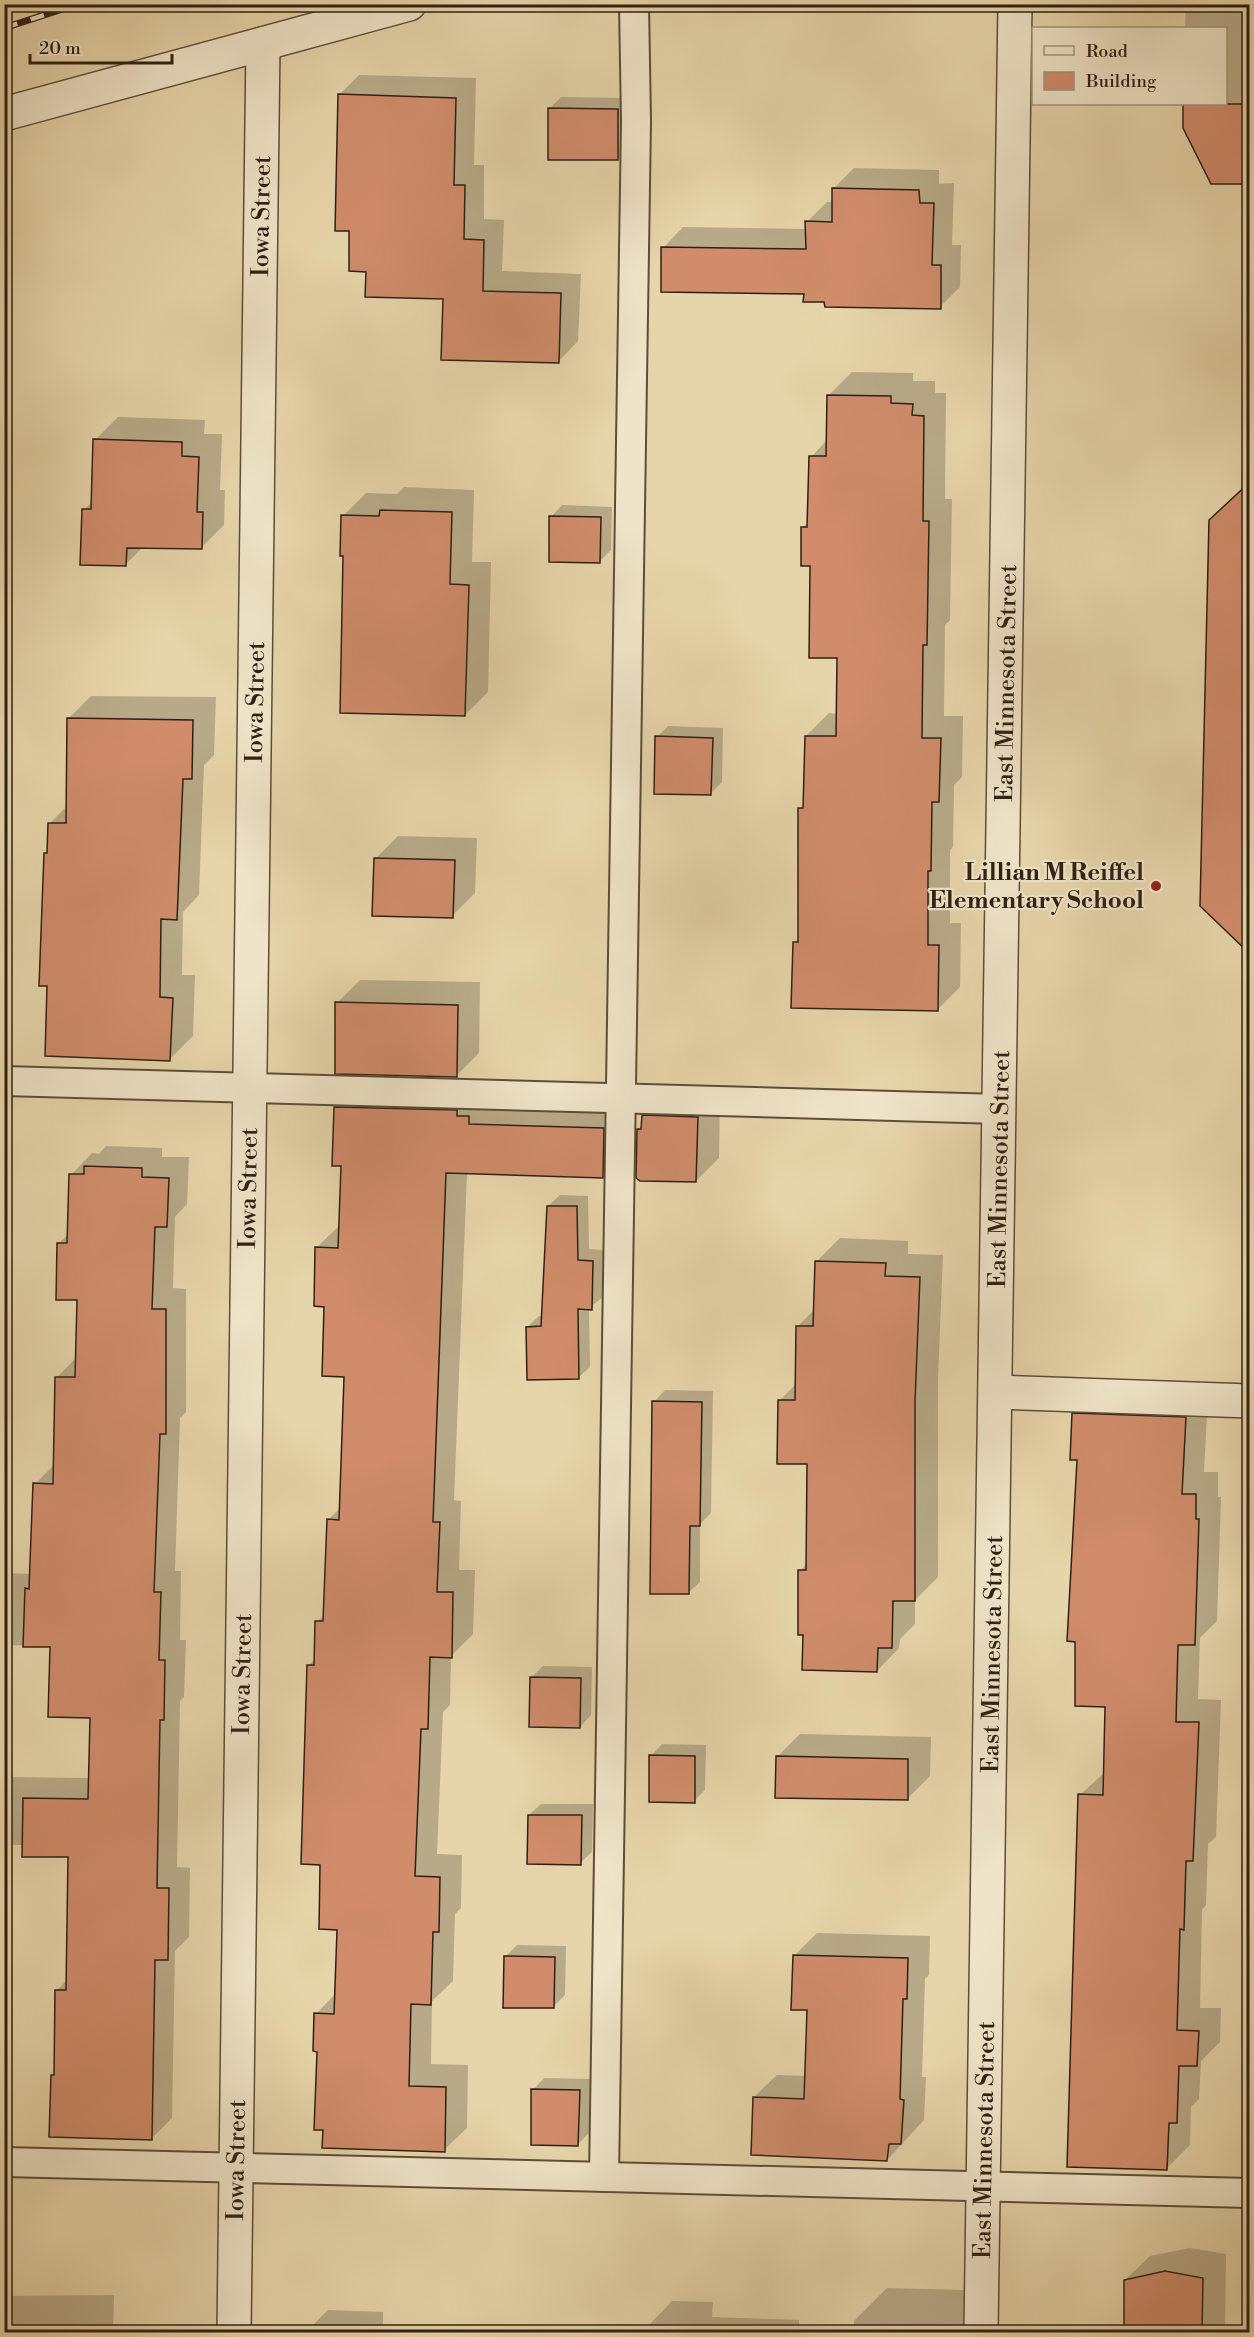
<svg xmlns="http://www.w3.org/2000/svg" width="1254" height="2337" font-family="'Libre Bodoni',serif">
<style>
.shadow{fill:#0003}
.building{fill:#d08c6b;stroke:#2f2013;stroke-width:1.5}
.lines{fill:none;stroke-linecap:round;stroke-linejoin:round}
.lane-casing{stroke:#5d4d39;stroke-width:32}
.street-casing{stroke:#5d4d39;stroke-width:36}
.lane{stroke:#efe4c8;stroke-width:28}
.street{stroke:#efe4c8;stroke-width:33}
.rail-casing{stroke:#2f2013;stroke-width:7}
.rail{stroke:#efe4c8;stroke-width:4.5;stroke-dasharray:14;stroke-linecap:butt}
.poi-dot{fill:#8f2418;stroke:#efe4c8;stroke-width:2}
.labels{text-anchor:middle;stroke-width:4.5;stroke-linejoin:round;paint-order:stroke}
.street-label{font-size:24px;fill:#2f2013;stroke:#efe4c8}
.poi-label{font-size:24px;font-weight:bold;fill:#2f2013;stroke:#efe4c8;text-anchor:end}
</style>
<rect width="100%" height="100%" fill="#e6d5aa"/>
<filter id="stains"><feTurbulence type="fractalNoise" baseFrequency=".00333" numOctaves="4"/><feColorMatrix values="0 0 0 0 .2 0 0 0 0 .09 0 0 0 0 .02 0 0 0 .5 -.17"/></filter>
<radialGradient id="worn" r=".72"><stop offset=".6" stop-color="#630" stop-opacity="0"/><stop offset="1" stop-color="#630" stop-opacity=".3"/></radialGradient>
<!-- shadow -->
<g class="shadow">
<path d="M 1186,4 L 1250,4 L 1250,183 L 1185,128 L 1185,104 L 1226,104 L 1226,28 L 1185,28 Z"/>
<path d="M 359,75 L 476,78 L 474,165 L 484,165 L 484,219 L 504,220 L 502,271 L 581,274 L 578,341 L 558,362 L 445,298 L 367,270 L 351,229 L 339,95 Z"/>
<path d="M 561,97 L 629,98 L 628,147 L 617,159 L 549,109 Z"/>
<path d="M 854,168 L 939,170 L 939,184 L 954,183 L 952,245 L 961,245 L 960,287 L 940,307 L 825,301 L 663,248 L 683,227 L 807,229 L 807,222 L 827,202 L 833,202 L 834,188 Z"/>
<path d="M 852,372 L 913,373 L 913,381 L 935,381 L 935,393 L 946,393 L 945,499 L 952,499 L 950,620 L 945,625 L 944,716 L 963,716 L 962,777 L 954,785 L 953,847 L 950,850 L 950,923 L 961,923 L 960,987 L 937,1010 L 794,943 L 799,938 L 800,809 L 805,804 L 806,736 L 829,713 L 838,714 L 838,656 L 803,527 L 808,522 L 811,457 L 828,439 L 829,395 Z"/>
<path d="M 118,417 L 205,420 L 204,434 L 222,434 L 220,490 L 225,490 L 224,525 L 201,548 L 143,547 L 126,564 L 84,510 L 93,501 L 95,440 Z"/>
<path d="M 404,487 L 474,490 L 472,562 L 491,562 L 488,692 L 465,715 L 345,555 L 343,516 L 366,493 L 397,494 Z"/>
<path d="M 562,505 L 612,507 L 611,550 L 600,561 L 551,517 Z"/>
<path d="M 91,696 L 216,697 L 214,755 L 204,765 L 199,895 L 183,912 L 182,975 L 195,975 L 193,1036 L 170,1059 L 49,985 L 46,853 L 49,850 L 50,823 L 68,805 L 69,718 Z"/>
<path d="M 668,726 L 723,728 L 722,782 L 711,793 L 657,737 Z"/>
<path d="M 398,836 L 477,838 L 475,893 L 452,916 L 375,859 Z"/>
<path d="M 360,980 L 480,982 L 479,1053 L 456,1076 L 337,1003 Z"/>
<path d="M 358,1085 L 626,1106 L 625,1154 L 602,1176 L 467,1173 L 454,1500 L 461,1501 L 459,1570 L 475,1570 L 473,1634 L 451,1656 L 450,1705 L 443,1712 L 437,1854 L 462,1855 L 461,1908 L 455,1914 L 453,1981 L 432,2001 L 431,2064 L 468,2065 L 467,2128 L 444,2150 L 325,2129 L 316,2014 L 336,1993 L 339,1928 L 322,1863 L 308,1666 L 316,1658 L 317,1622 L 325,1614 L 328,1520 L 341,1507 L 345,1375 L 325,1305 L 316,1248 L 339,1226 L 342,1165 L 336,1107 Z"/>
<path d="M 666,1093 L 720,1095 L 719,1158 L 696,1181 L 638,1129 L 643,1125 L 643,1116 Z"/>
<path d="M 106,1146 L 162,1148 L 162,1157 L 189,1157 L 187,1204 L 175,1217 L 173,1288 L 186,1289 L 186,1412 L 180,1418 L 175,1571 L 181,1571 L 180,1640 L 186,1640 L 184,1697 L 180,1701 L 177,1867 L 190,1868 L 189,1937 L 175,1951 L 172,2118 L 151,2139 L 53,2076 L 56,2073 L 57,1990 L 68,1979 L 69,1856 L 24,1845 L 4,1845 L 4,1777 L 90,1778 L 92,1716 L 51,1646 L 4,1645 L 4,1573 L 31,1574 L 35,1484 L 55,1464 L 57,1377 L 77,1357 L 78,1299 L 59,1243 L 69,1234 L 71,1175 L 92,1153 L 99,1154 Z"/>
<path d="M 560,1195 L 588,1196 L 589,1249 L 604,1250 L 603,1297 L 589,1308 L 590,1367 L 578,1378 L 527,1327 L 539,1316 L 543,1316 L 548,1206 Z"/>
<path d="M 840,1238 L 908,1241 L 908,1254 L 943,1255 L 938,1378 L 938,1577 L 915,1600 L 915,1624 L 900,1639 L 899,1648 L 877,1671 L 805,1634 L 800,1571 L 808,1562 L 809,1463 L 779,1401 L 797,1383 L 798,1326 L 815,1309 L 817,1261 Z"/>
<path d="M 665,1390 L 713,1391 L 711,1513 L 700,1524 L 700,1582 L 688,1593 L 654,1402 Z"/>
<path d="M 1097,1391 L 1208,1395 L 1204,1472 L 1218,1472 L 1218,1497 L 1221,1497 L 1217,1621 L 1200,1638 L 1198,1699 L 1221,1700 L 1216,1837 L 1208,1844 L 1206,1905 L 1202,1910 L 1200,2008 L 1221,2008 L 1220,2042 L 1201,2061 L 1199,2099 L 1191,2107 L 1190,2145 L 1167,2168 L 1080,1795 L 1105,1772 L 1106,1705 L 1074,1414 Z"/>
<path d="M 543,1666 L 592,1667 L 591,1715 L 580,1727 L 532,1677 Z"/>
<path d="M 800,1734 L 931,1737 L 930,1776 L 907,1799 L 777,1757 Z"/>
<path d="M 662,1744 L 706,1745 L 705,1790 L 694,1801 L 651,1756 Z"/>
<path d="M 541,1804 L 593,1804 L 592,1852 L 580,1863 L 529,1815 Z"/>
<path d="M 817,1933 L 930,1936 L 929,1975 L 925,1979 L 922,2077 L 926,2077 L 924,2120 L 887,2160 L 754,2097 L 777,2075 L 807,2076 L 809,2009 L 794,1956 Z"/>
<path d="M 517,1945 L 566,1946 L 565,1995 L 553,2007 L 505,1957 Z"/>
<path d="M 544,2078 L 590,2079 L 589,2133 L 578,2144 L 533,2090 Z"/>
<path d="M 1190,2248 L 1226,2254 L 1225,2332 L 1126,2332 L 1125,2280 L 1150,2256 Z"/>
<path d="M 887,2288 L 965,2290 L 964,2332 L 854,2332 L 854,2321 Z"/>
<path d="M 114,2295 L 113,2332 L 4,2332 L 4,2296 Z"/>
<path d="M 672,2301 L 713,2302 L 712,2317 L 799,2320 L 799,2332 L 592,2332 L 601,2324 L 649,2325 Z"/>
<path d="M 328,2310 L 383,2312 L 383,2328 L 516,2332 L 306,2332 Z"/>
</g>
<!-- building -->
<g class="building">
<path d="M 338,94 L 456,98 L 454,185 L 465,185 L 464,239 L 484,240 L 483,291 L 561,293 L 559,363 L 441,360 L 443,299 L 365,297 L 366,272 L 349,271 L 349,231 L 335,231 Z"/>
<path d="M 1183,104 L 1250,104 L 1250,184 L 1211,184 L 1183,128 Z"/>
<path d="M 548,108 L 618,109 L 618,160 L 548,160 Z"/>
<path d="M 832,188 L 919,190 L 920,203 L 934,203 L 932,265 L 941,265 L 941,309 L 825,307 L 824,302 L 803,302 L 804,294 L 661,292 L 661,247 L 806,249 L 805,221 L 832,222 Z"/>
<path d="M 827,395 L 891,396 L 891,403 L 913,404 L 912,415 L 924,416 L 923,521 L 929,521 L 927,645 L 923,645 L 922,738 L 941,738 L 939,802 L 932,802 L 931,871 L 928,871 L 928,945 L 939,945 L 938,1011 L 791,1008 L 793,942 L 798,942 L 798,808 L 803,808 L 805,736 L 836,736 L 837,658 L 809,658 L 810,566 L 801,566 L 801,527 L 807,527 L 809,456 L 826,456 Z"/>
<path d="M 93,439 L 182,442 L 182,456 L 199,457 L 197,512 L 203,512 L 202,549 L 127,548 L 126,566 L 80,565 L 82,509 L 91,509 Z"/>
<path d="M 1250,482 L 1250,954 L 1200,906 L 1209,520 Z"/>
<path d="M 380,510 L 452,512 L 450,584 L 469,585 L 465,716 L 340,713 L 343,556 L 340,556 L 341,515 L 379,516 Z"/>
<path d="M 549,516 L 601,517 L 600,563 L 549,562 Z"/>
<path d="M 67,718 L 193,720 L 192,779 L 183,779 L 177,920 L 161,919 L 160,997 L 173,998 L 170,1061 L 45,1056 L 47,986 L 39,986 L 44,853 L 47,853 L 48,823 L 66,823 Z"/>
<path d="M 655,736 L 713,738 L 711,795 L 654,794 Z"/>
<path d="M 374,858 L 455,860 L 453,918 L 372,916 Z"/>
<path d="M 335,1002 L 458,1005 L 457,1077 L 335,1074 Z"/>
<path d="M 334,1107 L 457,1110 L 457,1116 L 469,1116 L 469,1124 L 604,1128 L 603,1178 L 446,1173 L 433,1522 L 440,1522 L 437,1592 L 453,1592 L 452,1658 L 430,1657 L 428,1729 L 421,1729 L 415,1876 L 440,1877 L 439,1932 L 433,1932 L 431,2005 L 411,2004 L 409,2086 L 446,2087 L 445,2152 L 322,2148 L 323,2130 L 314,2130 L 317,2052 L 313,2051 L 314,2013 L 334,2014 L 337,1930 L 319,1929 L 320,1865 L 301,1864 L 307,1665 L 314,1665 L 315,1621 L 323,1621 L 327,1519 L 339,1520 L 344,1377 L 322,1376 L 324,1307 L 314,1306 L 315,1247 L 338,1248 L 341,1166 L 332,1166 Z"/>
<path d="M 642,1115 L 698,1117 L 696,1182 L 640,1181 L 636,1178 L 637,1129 L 641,1129 Z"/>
<path d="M 84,1166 L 142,1168 L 142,1177 L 169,1178 L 167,1227 L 155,1227 L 152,1309 L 166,1309 L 166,1434 L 160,1434 L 154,1592 L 161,1592 L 159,1660 L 165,1660 L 164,1720 L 160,1720 L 157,1888 L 169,1888 L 168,1960 L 155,1960 L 152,2140 L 49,2137 L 51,2075 L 54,2075 L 55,1990 L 66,1990 L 68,1857 L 22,1857 L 23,1798 L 88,1799 L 90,1718 L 48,1717 L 50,1647 L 23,1647 L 25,1588 L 29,1589 L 33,1483 L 53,1484 L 55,1377 L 75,1377 L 77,1300 L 56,1300 L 57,1243 L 67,1243 L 69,1174 L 84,1174 Z"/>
<path d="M 547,1206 L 577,1206 L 578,1260 L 593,1261 L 592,1310 L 578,1309 L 579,1379 L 527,1380 L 526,1327 L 541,1326 Z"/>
<path d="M 815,1261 L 886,1263 L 885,1276 L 920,1277 L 915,1402 L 915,1601 L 893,1601 L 892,1648 L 878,1648 L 877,1672 L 802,1670 L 803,1635 L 798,1635 L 798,1570 L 806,1570 L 807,1464 L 777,1464 L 778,1400 L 795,1400 L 796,1326 L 813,1326 Z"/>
<path d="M 652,1401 L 702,1402 L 700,1526 L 690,1526 L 689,1594 L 650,1594 Z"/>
<path d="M 1072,1413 L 1186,1417 L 1182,1494 L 1196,1494 L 1196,1519 L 1199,1519 L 1195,1645 L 1178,1645 L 1176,1722 L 1199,1722 L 1193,1861 L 1186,1861 L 1184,1930 L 1180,1929 L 1177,2030 L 1199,2031 L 1197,2066 L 1179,2066 L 1177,2123 L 1169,2123 L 1167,2170 L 1067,2167 L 1078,1794 L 1103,1795 L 1105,1707 L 1075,1706 L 1075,1642 L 1067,1641 L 1077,1460 L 1070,1460 Z"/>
<path d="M 530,1677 L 581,1678 L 580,1728 L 529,1727 Z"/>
<path d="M 649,1755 L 695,1756 L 695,1803 L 649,1802 Z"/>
<path d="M 776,1756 L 908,1759 L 908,1800 L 775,1798 Z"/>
<path d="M 528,1815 L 582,1815 L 581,1865 L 527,1864 Z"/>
<path d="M 793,1955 L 908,1958 L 907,1999 L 903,1999 L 900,2099 L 904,2100 L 901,2144 L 889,2144 L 887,2161 L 751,2155 L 753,2097 L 804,2099 L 807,2010 L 791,2010 Z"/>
<path d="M 504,1956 L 555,1957 L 554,2008 L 503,2008 Z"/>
<path d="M 531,2089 L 580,2090 L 578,2146 L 531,2145 Z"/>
<path d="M 1165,2271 L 1203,2278 L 1202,2332 L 1124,2332 L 1124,2280 Z"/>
</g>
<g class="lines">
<defs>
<g id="lane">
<path d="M 4,1081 L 1000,1109"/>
<path d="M 4,2162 L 1250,2193"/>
<path d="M 604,2177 L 636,122 L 634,4"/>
</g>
<g id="street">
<path d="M 4,114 L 409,4"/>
<path d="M 996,1392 L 1250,1401"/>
<path d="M 234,2332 L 263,44"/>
<path d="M 981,2332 L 1015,4"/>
</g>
</defs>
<!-- lane casing -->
<use href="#lane" class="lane-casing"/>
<!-- street casing -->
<use href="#street" class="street-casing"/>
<!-- lane -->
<use href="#lane" class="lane"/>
<!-- street -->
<use href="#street" class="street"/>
<defs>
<path id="rail" d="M 4,28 L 78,4"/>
</defs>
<!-- rail casing -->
<use href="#rail" class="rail-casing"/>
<!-- rail -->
<use href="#rail" class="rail"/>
</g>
<!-- markers -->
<circle class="poi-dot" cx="1156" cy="886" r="6"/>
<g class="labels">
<!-- street labels -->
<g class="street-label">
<text transform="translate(261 216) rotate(-89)" y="8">Iowa Street</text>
<text transform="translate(1006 683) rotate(-89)" y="8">East Minnesota Street</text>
<text transform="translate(255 702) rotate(-89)" y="8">Iowa Street</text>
<text transform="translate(999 1169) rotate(-89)" y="8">East Minnesota Street</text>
<text transform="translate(248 1188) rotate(-89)" y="8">Iowa Street</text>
<text transform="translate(992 1654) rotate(-89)" y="8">East Minnesota Street</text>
<text transform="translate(242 1674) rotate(-89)" y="8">Iowa Street</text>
<text transform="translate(984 2140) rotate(-89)" y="8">East Minnesota Street</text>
<text transform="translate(236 2160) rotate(-89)" y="8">Iowa Street</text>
</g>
<!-- poi labels -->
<g class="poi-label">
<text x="1144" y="880">Lillian M Reiffel<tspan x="1144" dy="28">Elementary School</tspan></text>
</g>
</g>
<!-- margin -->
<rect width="1254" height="2337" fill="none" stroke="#e6d5aa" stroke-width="24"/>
<rect x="6" y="6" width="1242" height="2325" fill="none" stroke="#2f2013" stroke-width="3"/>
<rect x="12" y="12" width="1230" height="2313" fill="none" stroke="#2f2013" stroke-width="1.5"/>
<!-- legend -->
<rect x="1032" y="27" width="195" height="78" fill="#efe4c8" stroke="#a29680" stroke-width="1.5"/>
<rect x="1044" y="46" width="30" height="9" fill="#efe4c8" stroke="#a29680" stroke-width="1.5"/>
<text x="1086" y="57" font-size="18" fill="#2f2013">Road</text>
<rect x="1044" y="72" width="30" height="18" fill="#d08c6b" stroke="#a29680" stroke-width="1.5"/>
<text x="1086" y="87" font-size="18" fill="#2f2013">Building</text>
<!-- scale -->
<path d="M30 54v9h142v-9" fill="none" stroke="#2f2013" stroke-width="3"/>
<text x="39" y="54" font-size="18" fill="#2f2013" stroke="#efe4c8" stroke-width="4.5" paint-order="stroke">20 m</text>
<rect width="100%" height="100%" filter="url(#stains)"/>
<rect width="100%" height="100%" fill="url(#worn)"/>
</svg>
